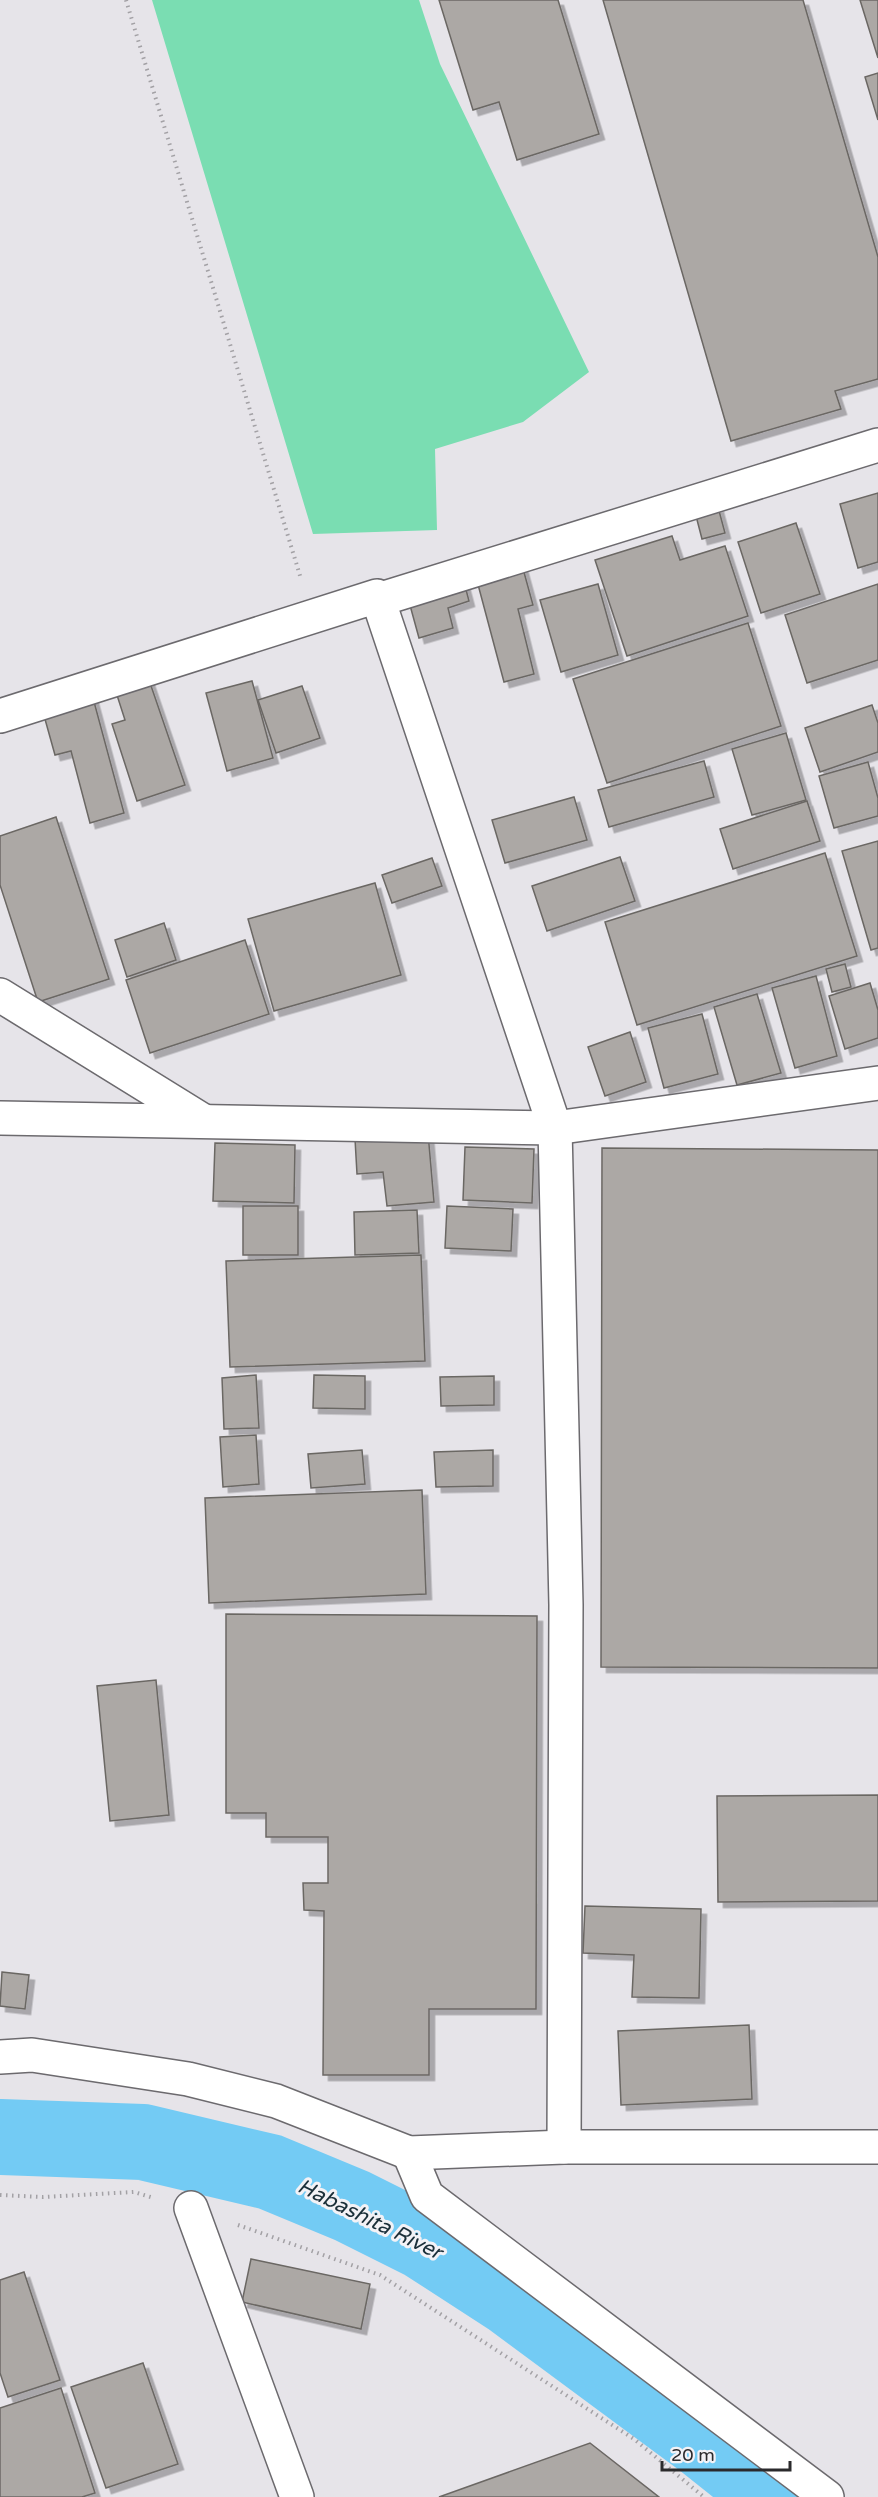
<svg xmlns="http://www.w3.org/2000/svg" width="878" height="2497" font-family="'Varela Round',sans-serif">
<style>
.green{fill:#7addb2}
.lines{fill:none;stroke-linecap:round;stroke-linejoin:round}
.river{stroke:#73cbf4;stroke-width:76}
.building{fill:#aca8a5;stroke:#6b6764;stroke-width:1.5;filter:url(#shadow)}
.minor-casing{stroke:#6c6a6e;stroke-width:36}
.path{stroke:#a3a1a5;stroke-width:4;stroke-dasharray:1.5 4.5;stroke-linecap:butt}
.minor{stroke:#fff;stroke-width:33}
.labels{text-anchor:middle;stroke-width:6;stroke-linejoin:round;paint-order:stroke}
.water-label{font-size:21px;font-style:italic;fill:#1b2f39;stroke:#f3f2f6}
</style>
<defs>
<filter id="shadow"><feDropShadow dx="5.5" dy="5.5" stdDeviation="0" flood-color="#0004"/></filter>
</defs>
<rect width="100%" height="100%" fill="#e6e4e9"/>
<!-- green -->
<path class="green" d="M 152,0 L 419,0 L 440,64 L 589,372 L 523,422 L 435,449 L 437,530 L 313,534 Z"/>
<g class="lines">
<!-- river -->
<path class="river" d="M 0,2137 L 143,2142 L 270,2172 L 352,2206 L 424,2242 L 509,2297 L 705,2442 L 774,2497"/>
</g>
<!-- building -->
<g class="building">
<path d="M 439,0 L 558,0 L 599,134 L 517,160 L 499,102 L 473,110 Z"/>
<path d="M 603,0 L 803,0 L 878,257 L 878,379 L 835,391 L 841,409 L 731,441 Z"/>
<path d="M 860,0 L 878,0 L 878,58 Z"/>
<path d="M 878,73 L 878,120 L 865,77 Z"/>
<path d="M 878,493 L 878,562 L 858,568 L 840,504 Z"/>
<path d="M 718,507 L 725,533 L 702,539 L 695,512 Z"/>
<path d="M 796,523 L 820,594 L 761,613 L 738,542 Z"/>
<path d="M 672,536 L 680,560 L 725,546 L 748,616 L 627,656 L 595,560 Z"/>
<path d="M 522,565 L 533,605 L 518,609 L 534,674 L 504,682 L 476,577 Z"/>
<path d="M 464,582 L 469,601 L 448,608 L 453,628 L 419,638 L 408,598 Z"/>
<path d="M 598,584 L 618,655 L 561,672 L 540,600 Z"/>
<path d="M 878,584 L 878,660 L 807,683 L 785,615 Z"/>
<path d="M 748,623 L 781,726 L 607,783 L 573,679 Z"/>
<path d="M 148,677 L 185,785 L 137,801 L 112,724 L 125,720 L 115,689 Z"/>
<path d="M 252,681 L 273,758 L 227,771 L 206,693 Z"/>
<path d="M 302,686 L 320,738 L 276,753 L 258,700 Z"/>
<path d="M 93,698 L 124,813 L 90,823 L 71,751 L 55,755 L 43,712 Z"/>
<path d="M 872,705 L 878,723 L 878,752 L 820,772 L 805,728 Z"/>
<path d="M 786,733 L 806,800 L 752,815 L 732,749 Z"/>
<path d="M 704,761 L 714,797 L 609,827 L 598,790 Z"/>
<path d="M 868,762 L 878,798 L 878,816 L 834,828 L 819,776 Z"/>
<path d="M 574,797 L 587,840 L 505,863 L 492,820 Z"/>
<path d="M 807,801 L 820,841 L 733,869 L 720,829 Z"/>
<path d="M 56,817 L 109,979 L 38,1002 L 0,885 L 0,836 Z"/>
<path d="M 878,841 L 878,948 L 871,950 L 842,851 Z"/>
<path d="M 825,853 L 857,956 L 637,1025 L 605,922 Z"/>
<path d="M 620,857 L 635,901 L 547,931 L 532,886 Z"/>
<path d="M 432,858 L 442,886 L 392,903 L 382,875 Z"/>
<path d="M 375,883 L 401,975 L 274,1011 L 248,919 Z"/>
<path d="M 164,923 L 176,960 L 127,977 L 115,940 Z"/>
<path d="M 245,940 L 269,1014 L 150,1053 L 126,980 Z"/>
<path d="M 845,964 L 851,987 L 832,992 L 826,969 Z"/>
<path d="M 816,976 L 837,1056 L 795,1068 L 772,988 Z"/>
<path d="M 870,983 L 878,1010 L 878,1038 L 845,1049 L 829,996 Z"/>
<path d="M 757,994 L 781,1073 L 737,1085 L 714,1007 Z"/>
<path d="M 702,1014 L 718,1074 L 664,1088 L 648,1028 Z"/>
<path d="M 630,1032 L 646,1082 L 605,1096 L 588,1047 Z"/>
<path d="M 428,1133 L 434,1202 L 387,1206 L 383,1172 L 357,1174 L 355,1139 Z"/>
<path d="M 215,1143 L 295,1145 L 294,1203 L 213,1201 Z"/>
<path d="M 465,1147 L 534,1149 L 532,1203 L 463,1200 Z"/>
<path d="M 602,1148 L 878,1150 L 878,1668 L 601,1667 Z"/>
<rect x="243" y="1206" width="55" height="49"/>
<path d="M 447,1206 L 513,1209 L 511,1251 L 445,1248 Z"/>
<path d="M 417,1210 L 419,1253 L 355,1255 L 354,1212 Z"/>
<path d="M 421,1255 L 425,1361 L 230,1367 L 226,1261 Z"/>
<path d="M 256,1375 L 259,1428 L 224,1429 L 222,1378 Z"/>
<path d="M 314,1375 L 365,1376 L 365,1409 L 313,1408 Z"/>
<path d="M 494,1376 L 494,1405 L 441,1406 L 440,1377 Z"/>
<path d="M 256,1435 L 259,1484 L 223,1487 L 220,1437 Z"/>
<path d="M 362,1450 L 365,1484 L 311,1488 L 308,1454 Z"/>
<path d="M 493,1450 L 493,1486 L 436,1487 L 434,1452 Z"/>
<path d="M 422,1490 L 426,1594 L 209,1603 L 205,1498 Z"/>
<path d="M 226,1614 L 537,1616 L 536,2009 L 429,2009 L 429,2075 L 323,2075 L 324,1911 L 304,1910 L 303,1883 L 328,1883 L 328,1837 L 266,1837 L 266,1813 L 226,1813 Z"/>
<path d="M 156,1680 L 169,1815 L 110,1821 L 97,1686 Z"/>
<path d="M 878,1795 L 878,1901 L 718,1902 L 717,1796 Z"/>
<path d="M 585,1906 L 701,1909 L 699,1998 L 632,1997 L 634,1955 L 583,1953 Z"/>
<path d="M 2,1972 L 29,1975 L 25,2009 L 0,2006 Z"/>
<path d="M 749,2025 L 752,2099 L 621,2105 L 618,2031 Z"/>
<path d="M 251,2259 L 370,2284 L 361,2329 L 242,2302 Z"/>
<path d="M 24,2272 L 60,2380 L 8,2397 L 0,2373 L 0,2280 Z"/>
<path d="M 143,2363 L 178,2464 L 106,2488 L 71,2387 Z"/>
<path d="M 61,2388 L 95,2493 L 82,2497 L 0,2497 L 0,2408 Z"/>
<path d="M 590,2443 L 659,2497 L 439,2497 Z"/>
</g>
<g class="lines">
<defs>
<g id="minor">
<path d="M 378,600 L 878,445"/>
<path d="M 0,716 L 377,596 L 555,1128 L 566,1605 L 564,2147"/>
<path d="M 0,995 L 202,1120"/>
<path d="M 0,1118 L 555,1128 L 878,1083"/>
<path d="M 0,2057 L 32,2055 L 188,2079 L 276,2101 L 409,2153 L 564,2147 L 878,2147"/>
<path d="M 409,2153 L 427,2196 L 827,2497"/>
<path d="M 191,2208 L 297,2497"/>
</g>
</defs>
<!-- minor casing -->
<use href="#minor" class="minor-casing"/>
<!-- path -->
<g class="path">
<path d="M 126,0 L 301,579"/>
<path d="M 0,2195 L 43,2197 L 134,2192 L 154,2198"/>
<path d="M 238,2225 L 380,2275 L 634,2439 L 704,2497"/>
</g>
<!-- minor -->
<use href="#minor" class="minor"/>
</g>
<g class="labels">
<!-- water labels -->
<g class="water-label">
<text transform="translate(370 2219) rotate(26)" y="7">Habashita River</text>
</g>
</g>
<!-- scale -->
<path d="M662 2461v9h128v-9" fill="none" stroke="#2b2a2c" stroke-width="3"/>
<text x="671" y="2461" font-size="18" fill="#2b2a2c" stroke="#f3f2f6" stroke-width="4.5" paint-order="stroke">20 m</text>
</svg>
